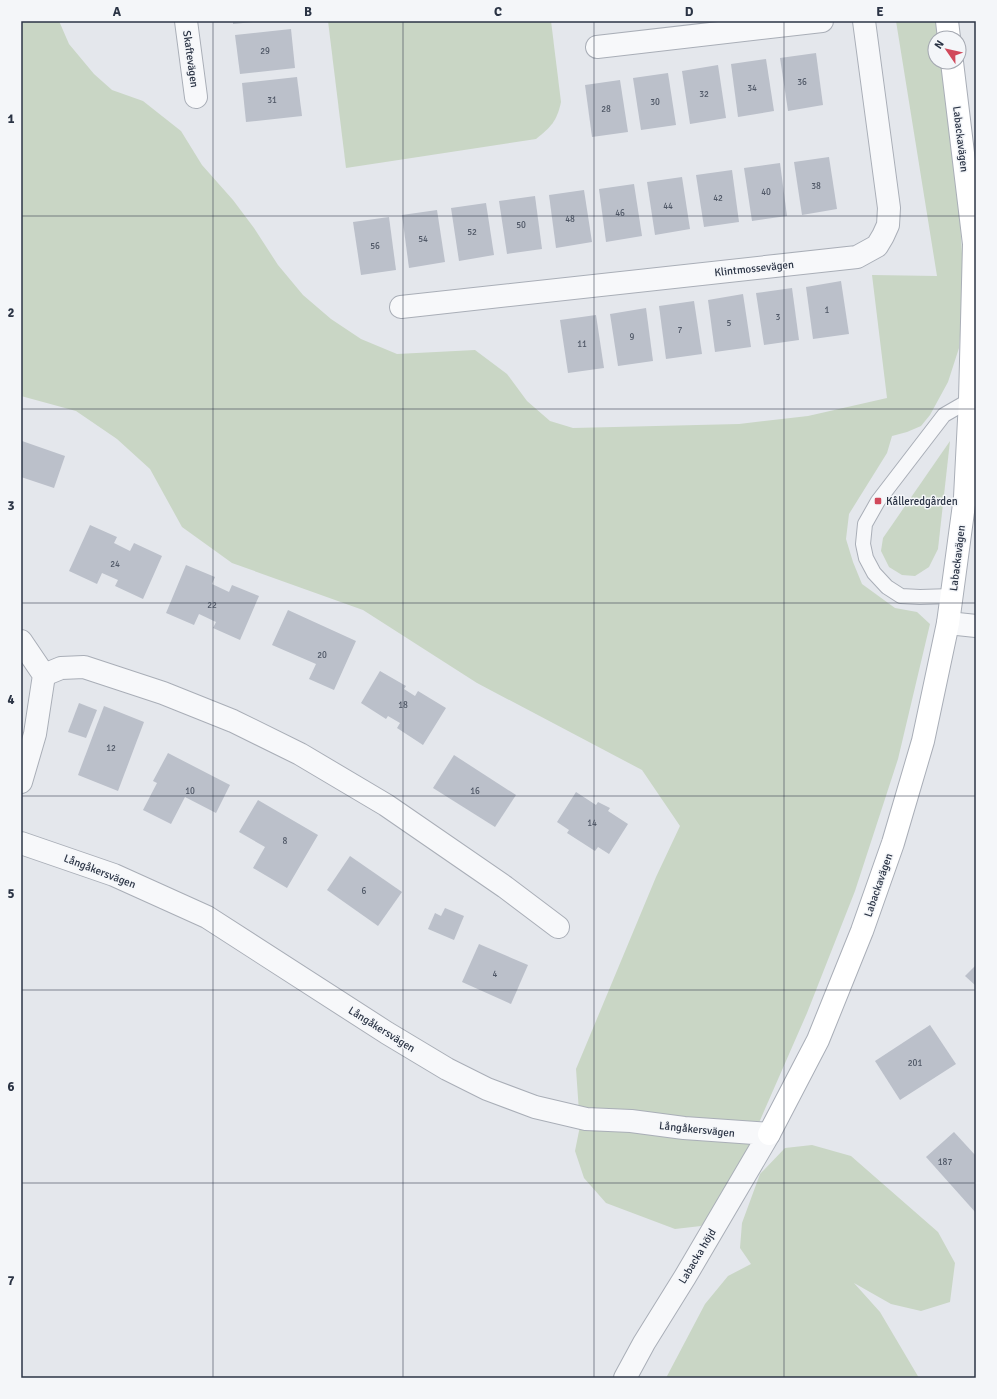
<svg xmlns="http://www.w3.org/2000/svg" width="997" height="1399" font-family="Signika,sans-serif">
<style>
.green{fill:#c9d6c5}
.building{fill:#bbc0ca}
.lines{fill:none;stroke-linecap:round;stroke-linejoin:round}
.lane-casing{stroke:#a9aeb7;stroke-width:16}
.street-casing{stroke:#a9aeb7;stroke-width:24}
.secondary-casing{stroke:#a9aeb7;stroke-width:24}
.lane{stroke:#f7f8fa;stroke-width:14}
.street{stroke:#f7f8fa;stroke-width:22}
.secondary{stroke:#fff;stroke-width:22}
.grid{fill:none;stroke:#2b3445;stroke-width:1;stroke-opacity:0.55}
.poi-dot{fill:#d1495b;stroke:#f4f6f9;stroke-width:1.5}
.labels{text-anchor:middle;stroke-width:3;stroke-linejoin:round;paint-order:stroke}
.number-label{font-size:9px;fill:#4f5766}
.street-label{font-size:11px;fill:#2b3445;stroke:#f4f6f9}
.poi-label{font-size:11px;fill:#2b3445;stroke:#f4f6f9;text-anchor:start}
.neatline{fill:none;stroke:#2b3445;stroke-width:1.5}
.grid-label{font-size:13px;text-anchor:middle;font-weight:bold;fill:#2b3445}
</style>
<rect width="100%" height="100%" fill="#e4e7ec"/>
<!-- green -->
<g class="green">
<path d="M 21,21 L 59,21 L 69,44 L 94,74 L 112,90 L 143,101 L 181,131 L 202,165 L 233,200 L 254,228 L 278,265 L 303,295 L 331,319 L 361,339 L 397,354 L 475,350 L 507,374 L 527,401 L 550,421 L 573,428 L 739,424 L 808,416 L 887,398 L 872,275 L 937,276 L 896,21 L 940,21 L 942,38 L 935,38 L 935,62 L 944,62 L 958,187 L 964,287 L 959,348 L 948,382 L 930,415 L 921,426 L 907,432 L 892,436 L 887,453 L 849,514 L 846,539 L 853,562 L 862,584 L 895,608 L 917,612 L 930,624 L 898,759 L 855,891 L 807,1013 L 744,1157 L 718,1206 L 701,1226 L 675,1229 L 606,1203 L 584,1178 L 575,1151 L 580,1126 L 576,1069 L 656,877 L 680,826 L 642,770 L 477,683 L 363,610 L 232,563 L 182,527 L 150,469 L 117,439 L 76,411 L 21,396 Z"/>
<path d="M 328,21 L 551,21 L 561,102 C 557,121 551,127 536,139 L 346,168 Z"/>
<path d="M 950,441 L 938,549 L 929,567 L 915,576 L 902,575 L 889,567 L 881,551 L 883,538 Z"/>
<path d="M 812,1145 L 851,1156 L 938,1232 L 955,1263 L 950,1302 L 921,1311 L 891,1304 L 854,1283 L 880,1312 L 919,1378 L 666,1378 L 705,1304 L 728,1276 L 751,1264 L 740,1248 L 742,1223 L 760,1174 L 785,1148 Z"/>
</g>
<!-- building -->
<g class="building">
<path d="M 233,21 L 252,21 L 253,22 L 233,24 Z"/>
<path d="M 291,29 L 295,68 L 240,74 L 235,35 Z"/>
<path d="M 816,53 L 823,105 L 788,111 L 780,58 Z"/>
<path d="M 766,59 L 774,111 L 738,117 L 731,64 Z"/>
<path d="M 718,65 L 726,118 L 690,124 L 682,71 Z"/>
<path d="M 668,73 L 676,125 L 641,130 L 633,78 Z"/>
<path d="M 297,77 L 302,116 L 246,122 L 242,83 Z"/>
<path d="M 620,80 L 628,132 L 592,137 L 585,85 Z"/>
<path d="M 829,157 L 837,209 L 802,215 L 794,162 Z"/>
<path d="M 780,163 L 787,216 L 752,221 L 744,168 Z"/>
<path d="M 732,170 L 739,222 L 704,227 L 696,175 Z"/>
<path d="M 682,177 L 690,229 L 655,235 L 647,182 Z"/>
<path d="M 634,184 L 642,236 L 606,242 L 599,189 Z"/>
<path d="M 584,190 L 592,242 L 556,248 L 549,195 Z"/>
<path d="M 535,196 L 542,249 L 507,254 L 499,201 Z"/>
<path d="M 486,203 L 494,255 L 459,261 L 451,208 Z"/>
<path d="M 437,210 L 445,262 L 409,268 L 402,215 Z"/>
<path d="M 389,217 L 396,270 L 361,275 L 353,222 Z"/>
<path d="M 841,281 L 849,334 L 813,339 L 806,287 Z"/>
<path d="M 792,288 L 799,340 L 764,345 L 756,293 Z"/>
<path d="M 743,294 L 751,347 L 715,352 L 708,300 Z"/>
<path d="M 694,301 L 702,354 L 666,359 L 659,306 Z"/>
<path d="M 646,308 L 653,361 L 618,366 L 610,314 Z"/>
<path d="M 596,315 L 604,368 L 568,373 L 560,320 Z"/>
<path d="M 22,441 L 65,456 L 54,488 L 21,477 L 21,445 Z"/>
<path d="M 90,525 L 117,537 L 114,543 L 130,551 L 134,543 L 162,556 L 143,599 L 115,586 L 118,580 L 102,573 L 97,584 L 69,571 Z"/>
<path d="M 186,565 L 215,577 L 212,584 L 229,592 L 232,585 L 259,596 L 240,640 L 213,628 L 216,622 L 199,614 L 194,625 L 166,613 Z"/>
<path d="M 288,610 L 356,641 L 334,690 L 309,679 L 316,664 L 272,645 Z"/>
<path d="M 380,671 L 406,686 L 404,689 L 415,696 L 418,691 L 446,708 L 423,745 L 397,728 L 400,723 L 388,716 L 386,719 L 361,703 Z"/>
<path d="M 79,703 L 97,710 L 86,738 L 68,732 Z"/>
<path d="M 104,706 L 144,722 L 118,791 L 78,775 Z"/>
<path d="M 168,753 L 230,785 L 216,813 L 185,797 L 171,824 L 143,810 L 157,783 L 153,781 Z"/>
<path d="M 454,755 L 516,795 L 495,827 L 433,788 Z"/>
<path d="M 576,792 L 596,805 L 598,802 L 610,808 L 608,811 L 628,824 L 609,854 L 598,847 L 595,851 L 567,833 L 569,830 L 557,822 Z"/>
<path d="M 258,800 L 318,835 L 287,888 L 253,868 L 265,847 L 239,832 Z"/>
<path d="M 350,856 L 402,892 L 378,926 L 327,890 Z"/>
<path d="M 445,908 L 464,916 L 454,940 L 428,929 L 435,913 L 441,916 Z"/>
<path d="M 479,944 L 528,965 L 511,1004 L 462,982 Z"/>
<path d="M 976,965 L 976,986 L 965,976 Z"/>
<path d="M 930,1025 L 956,1064 L 900,1100 L 875,1061 Z"/>
<path d="M 954,1132 L 976,1156 L 976,1213 L 926,1157 Z"/>
</g>
<g class="lines">
<defs>
<path id="lane" d="M 952,596 L 920,597 L 901,596 L 887,587 L 874,573 L 866,558 L 863,544 L 865,524 L 878,501 L 944,415 L 970,400"/>
<g id="street">
<path d="M 186,21 L 196,97"/>
<path d="M 597,47 L 822,21"/>
<path d="M 401,307 L 857,257 L 877,246 L 883,236 L 888,225 L 889,208 L 864,21"/>
<path d="M 948,623 L 976,626"/>
<path d="M 21,641 L 44,675 L 35,734 L 21,782"/>
<path d="M 44,675 L 61,668 L 84,667 L 163,693 L 233,721 L 300,754 L 386,805 L 505,887 L 558,927"/>
<path d="M 21,843 L 114,875 L 207,917 L 387,1033 L 447,1069 L 487,1089 L 535,1107 L 586,1119 L 631,1121 L 684,1128 L 769,1134 L 685,1277 L 644,1343 L 625,1378"/>
</g>
<g id="secondary">
<path d="M 947,21 L 949,38"/>
<path d="M 769,1134 L 818,1040 L 862,931 L 893,843 L 923,741 L 948,623 L 965,497 L 970,400 L 974,244 L 952,62"/>
</g>
</defs>
<!-- lane casing -->
<use href="#lane" class="lane-casing"/>
<!-- street casing -->
<use href="#street" class="street-casing"/>
<!-- secondary casing -->
<use href="#secondary" class="secondary-casing"/>
<!-- lane -->
<use href="#lane" class="lane"/>
<!-- street -->
<use href="#street" class="street"/>
<!-- secondary -->
<use href="#secondary" class="secondary"/>
</g>
<!-- grid -->
<path class="grid" d="M 213,21 L 213,1378M 403,21 L 403,1378M 594,21 L 594,1378M 784,21 L 784,1378M 21,216 L 976,216M 21,409 L 976,409M 21,603 L 976,603M 21,796 L 976,796M 21,990 L 976,990M 21,1183 L 976,1183"/>
<!-- markers -->
<rect class="poi-dot" x="874" y="497" width="8" height="8" rx="2"/>
<g class="labels">
<!-- number labels -->
<g class="number-label">
<text x="265" y="54">29</text>
<text x="802" y="85">36</text>
<text x="752" y="91">34</text>
<text x="704" y="97">32</text>
<text x="272" y="103">31</text>
<text x="655" y="105">30</text>
<text x="606" y="112">28</text>
<text x="816" y="189">38</text>
<text x="766" y="195">40</text>
<text x="718" y="201">42</text>
<text x="668" y="209">44</text>
<text x="620" y="216">46</text>
<text x="570" y="222">48</text>
<text x="521" y="228">50</text>
<text x="472" y="235">52</text>
<text x="423" y="242">54</text>
<text x="375" y="249">56</text>
<text x="827" y="313">1</text>
<text x="778" y="320">3</text>
<text x="729" y="326">5</text>
<text x="680" y="333">7</text>
<text x="632" y="340">9</text>
<text x="582" y="347">11</text>
<text x="115" y="567">24</text>
<text x="212" y="608">22</text>
<text x="322" y="658">20</text>
<text x="403" y="708">18</text>
<text x="111" y="751">12</text>
<text x="190" y="794">10</text>
<text x="475" y="794">16</text>
<text x="592" y="826">14</text>
<text x="285" y="844">8</text>
<text x="364" y="894">6</text>
<text x="495" y="977">4</text>
<text x="915" y="1066">201</text>
<text x="945" y="1165">187</text>
</g>
<!-- street labels -->
<g class="street-label">
<text transform="translate(191 59) rotate(82)" y="4">Skaftevägen</text>
<text transform="translate(961 139) rotate(83)" y="4">Labackavägen</text>
<text transform="translate(754 268) rotate(-6)" y="4">Klintmossevägen</text>
<text transform="translate(957 558) rotate(-83)" y="4">Labackavägen</text>
<text transform="translate(100 871) rotate(21)" y="4">Långåkersvägen</text>
<text transform="translate(878 885) rotate(-71)" y="4">Labackavägen</text>
<text transform="translate(382 1029) rotate(32)" y="4">Långåkersvägen</text>
<text transform="translate(697 1129) rotate(6)" y="4">Långåkersvägen</text>
<text transform="translate(697 1256) rotate(-59)" y="4">Labacka höjd</text>
</g>
<!-- poi labels -->
<g class="poi-label">
<text x="886" y="505">Kålleredgården</text>
</g>
</g>
<!-- border -->
<rect width="997" height="1399" fill="none" stroke="#f4f6f9" stroke-width="44"/>
<!-- north arrow -->
<g transform="translate(947 50) rotate(304)"><circle r="19" fill="#f4f6f9" stroke="#a4a8b1"/>
<path d="M0-3L7 15L0 10L-7 15Z" fill="#d1495b"/>
<text y="-6" font-size="11" font-weight="bold" text-anchor="middle" fill="#2b3445">N</text>
</g>
<rect x="22" y="22" width="953" height="1355" class="neatline"/>
<g class="grid-label">
<text x="117" y="16">A</text>
<text x="308" y="16">B</text>
<text x="498" y="16">C</text>
<text x="689" y="16">D</text>
<text x="880" y="16">E</text>
<text x="11" y="123">1</text>
<text x="11" y="317">2</text>
<text x="11" y="510">3</text>
<text x="11" y="704">4</text>
<text x="11" y="898">5</text>
<text x="11" y="1091">6</text>
<text x="11" y="1285">7</text>
</g>
</svg>
